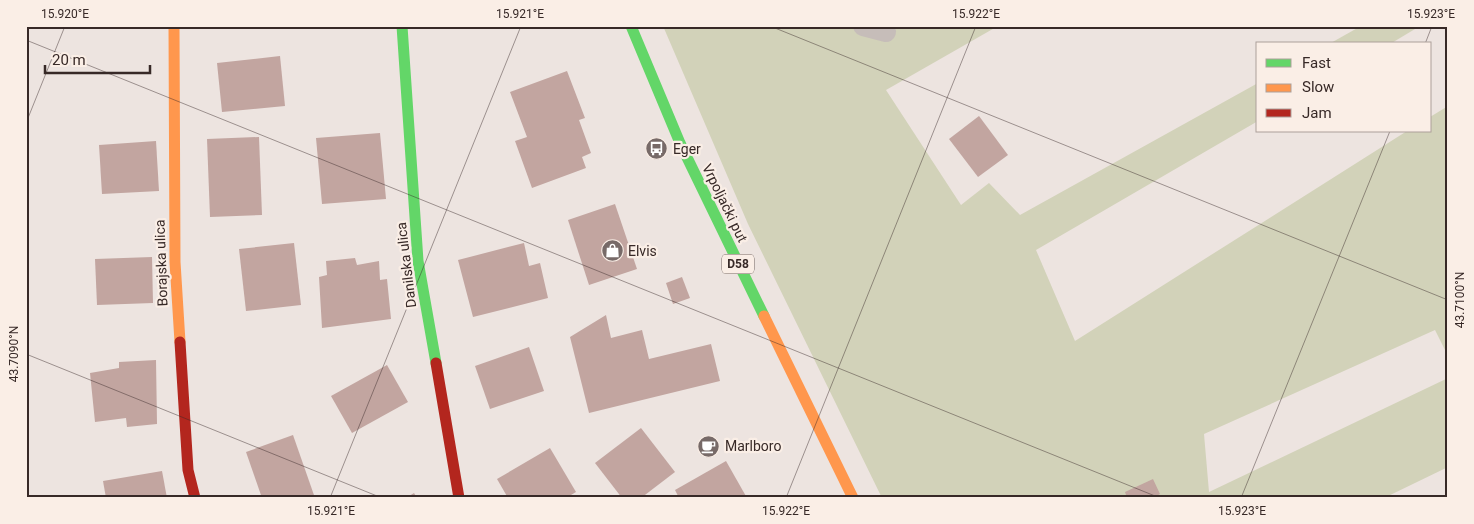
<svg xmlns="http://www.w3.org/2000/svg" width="1474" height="524" font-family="Roboto,sans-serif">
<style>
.green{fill:#d2d2b9}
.building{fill:#c2a5a0}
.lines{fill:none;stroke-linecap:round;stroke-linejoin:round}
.lane{stroke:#c6bdb9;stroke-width:20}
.fast{stroke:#63d668;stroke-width:11}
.slow{stroke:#ff974d;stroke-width:11}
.jam{stroke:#b3261e;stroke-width:11}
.ticks{fill:none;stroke:#372927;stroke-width:1;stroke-opacity:0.45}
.labels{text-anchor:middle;stroke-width:4.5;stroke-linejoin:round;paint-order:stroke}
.shield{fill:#faeee6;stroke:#726460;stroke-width:1}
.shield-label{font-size:12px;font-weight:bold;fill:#372927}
.poi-label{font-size:14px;fill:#372927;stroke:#faeee6;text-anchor:start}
.street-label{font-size:14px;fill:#372927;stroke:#faeee6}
.neatline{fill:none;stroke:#372927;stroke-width:2}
.ticks-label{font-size:12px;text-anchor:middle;fill:#372927}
</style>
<rect width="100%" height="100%" fill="#ede4e0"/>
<!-- green -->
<g class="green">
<path d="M 663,26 L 998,26 L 886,90 L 961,205 L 989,183 L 1020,215 L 1258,83 L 1258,121 L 1036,250 L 1075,341 L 1407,131 L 1430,131 L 1430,117 L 1448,106 L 1448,356 L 1435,330 L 1204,434 L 1209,492 L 1448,378 L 1448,467 L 1384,498 L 882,498 L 748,224 Z"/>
<path d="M 1361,26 L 1420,26 L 1390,44 L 1329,44 Z"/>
</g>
<!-- building -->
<g class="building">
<path d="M 280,56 L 285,106 L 222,112 L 217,63 Z"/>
<path d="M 567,71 L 585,118 L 579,120 L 591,153 L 582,157 L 586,168 L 532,188 L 515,141 L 527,137 L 510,92 Z"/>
<path d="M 979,116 L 1008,155 L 978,177 L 949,139 Z"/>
<path d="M 380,133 L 386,199 L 322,204 L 316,138 Z"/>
<path d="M 259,137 L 262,215 L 210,217 L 207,139 Z"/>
<path d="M 156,141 L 159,191 L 102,194 L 99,145 Z"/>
<path d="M 615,204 L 637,269 L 589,285 L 568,220 Z"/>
<path d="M 294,243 L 301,305 L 246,311 L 239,249 Z"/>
<path d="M 524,243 L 529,266 L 540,263 L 548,298 L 473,317 L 458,260 Z"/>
<path d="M 152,257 L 153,303 L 97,305 L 95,259 Z"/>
<path d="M 355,258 L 357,265 L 379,261 L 380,280 L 387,279 L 391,319 L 322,328 L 319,277 L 327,275 L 326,261 Z"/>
<path d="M 682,277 L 690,298 L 673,304 L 666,283 Z"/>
<path d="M 606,315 L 611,338 L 642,330 L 649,359 L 711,344 L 720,381 L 589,413 L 570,337 Z"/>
<path d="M 529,347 L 544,391 L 490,409 L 475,366 Z"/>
<path d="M 156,360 L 157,424 L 127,427 L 126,418 L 95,422 L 90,373 L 119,368 L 119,362 Z"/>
<path d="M 387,365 L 408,402 L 352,433 L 331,396 Z"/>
<path d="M 641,428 L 675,472 L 641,498 L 622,498 L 595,463 Z"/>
<path d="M 293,435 L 315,498 L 262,498 L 246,452 Z"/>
<path d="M 550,448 L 576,492 L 566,498 L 508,498 L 497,479 Z"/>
<path d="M 726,461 L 747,498 L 679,498 L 675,490 Z"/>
<path d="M 162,471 L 167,498 L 106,498 L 103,481 Z"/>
<path d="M 1153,479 L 1160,494 L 1153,498 L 1127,498 L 1125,492 Z"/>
<path d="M 414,493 L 417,498 L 406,498 Z"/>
</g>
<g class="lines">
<!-- lane -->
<path class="lane" d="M 863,26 L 886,32"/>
<!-- fast -->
<g class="fast">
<path d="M 402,26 L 418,261 L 436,363"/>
<path d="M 631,26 L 680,143 L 764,316"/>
</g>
<!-- slow -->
<g class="slow">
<path d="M 174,26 L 175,262 L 180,342"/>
<path d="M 764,316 L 853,498"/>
</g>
<!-- jam -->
<g class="jam">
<path d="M 180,342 L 188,470 L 195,498"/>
<path d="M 436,363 L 459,498"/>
</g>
</g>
<!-- ticks -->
<path class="ticks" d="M 770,26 L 1448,300M 26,40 L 1160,498M 1425,44 L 1432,26M 26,123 L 65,26M 26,354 L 382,498M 330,498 L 521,26M 786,498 L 976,26M 1241,498 L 1390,131"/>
<!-- icons -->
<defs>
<symbol id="bus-disc" viewBox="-11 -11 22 22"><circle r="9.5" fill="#776a68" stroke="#faeee6"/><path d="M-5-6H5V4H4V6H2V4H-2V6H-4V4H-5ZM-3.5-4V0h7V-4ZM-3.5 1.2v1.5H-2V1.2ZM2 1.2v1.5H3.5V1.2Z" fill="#fff"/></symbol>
<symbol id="shop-disc" viewBox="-11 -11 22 22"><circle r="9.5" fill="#776a68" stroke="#faeee6"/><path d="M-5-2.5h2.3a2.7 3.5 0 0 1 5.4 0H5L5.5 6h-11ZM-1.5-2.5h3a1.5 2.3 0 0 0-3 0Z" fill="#fff"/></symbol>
<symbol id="cafe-disc" viewBox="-11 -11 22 22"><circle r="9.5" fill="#776a68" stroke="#faeee6"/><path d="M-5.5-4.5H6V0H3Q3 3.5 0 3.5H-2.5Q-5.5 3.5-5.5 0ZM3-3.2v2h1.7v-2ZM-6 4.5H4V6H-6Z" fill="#fff"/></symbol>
</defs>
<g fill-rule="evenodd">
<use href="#bus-disc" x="644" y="136" width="25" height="25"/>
<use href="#shop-disc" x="600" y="238" width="25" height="25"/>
<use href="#cafe-disc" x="696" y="434" width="25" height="25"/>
</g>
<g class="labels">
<!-- shield labels -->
<rect class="shield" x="722" y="254.5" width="32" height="19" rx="4"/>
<g class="shield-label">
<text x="738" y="268">D58</text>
</g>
<!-- poi labels -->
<g class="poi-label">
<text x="673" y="154">Eger</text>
<text x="628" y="256">Elvis</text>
<text x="725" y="451">Marlboro</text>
</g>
<!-- street labels -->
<g class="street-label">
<text transform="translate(725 203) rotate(64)" y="5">Vrpoljački put</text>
<text transform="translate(161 263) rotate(-92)" y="5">Borajska ulica</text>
<text transform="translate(406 265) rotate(-97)" y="5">Danilska ulica</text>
</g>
</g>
<!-- border -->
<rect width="1474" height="524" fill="none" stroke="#faeee6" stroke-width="55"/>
<!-- legend -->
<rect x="1256" y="42" width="175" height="90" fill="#faeee6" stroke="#ac9f9a"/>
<rect x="1266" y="59" width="25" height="8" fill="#63d668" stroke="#ac9f9a"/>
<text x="1302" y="68" font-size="15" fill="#372927">Fast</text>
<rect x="1266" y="84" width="25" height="8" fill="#ff974d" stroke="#ac9f9a"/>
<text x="1302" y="92" font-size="15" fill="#372927">Slow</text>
<rect x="1266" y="109" width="25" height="8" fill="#b3261e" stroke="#ac9f9a"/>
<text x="1302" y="118" font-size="15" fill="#372927">Jam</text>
<!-- scale -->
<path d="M45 65v8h105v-8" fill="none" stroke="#372927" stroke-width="2.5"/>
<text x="52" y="65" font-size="15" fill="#372927" stroke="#faeee6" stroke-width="4" paint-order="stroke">20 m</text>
<rect x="28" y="28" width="1418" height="468" class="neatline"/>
<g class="ticks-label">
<text x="65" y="18">15.920°E</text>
<text x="520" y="18">15.921°E</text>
<text x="976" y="18">15.922°E</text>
<text x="1431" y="18">15.923°E</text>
<text transform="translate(1460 300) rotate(-90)" y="4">43.7100°N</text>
<text transform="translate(14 354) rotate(-90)" y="4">43.7090°N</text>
<text x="331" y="515">15.921°E</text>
<text x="786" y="515">15.922°E</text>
<text x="1242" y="515">15.923°E</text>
</g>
</svg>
